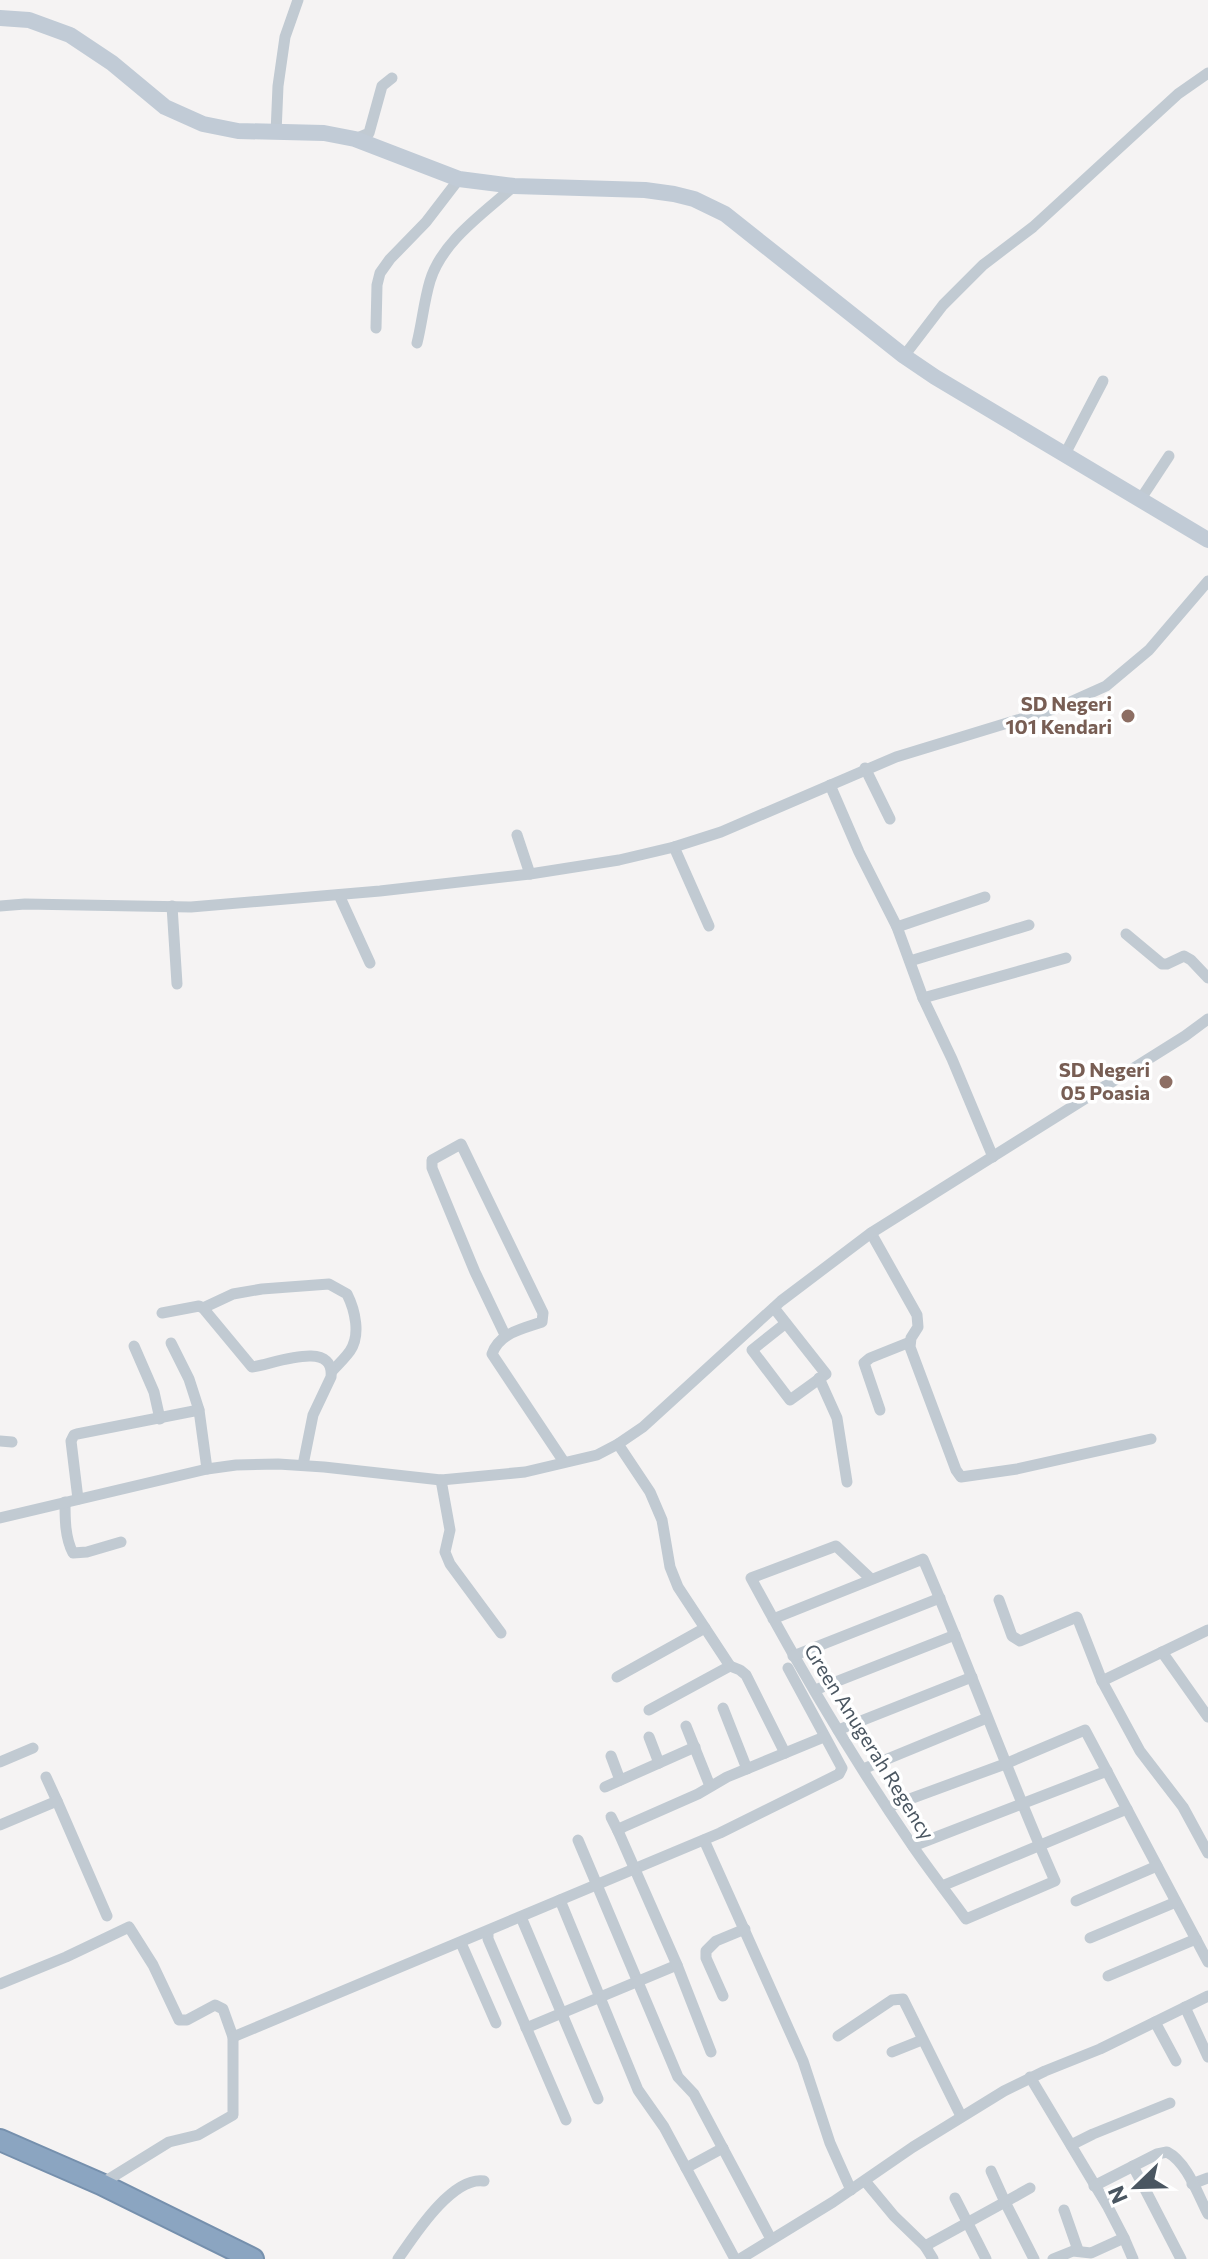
<svg xmlns="http://www.w3.org/2000/svg" width="1208" height="2259" font-family="Commissioner,sans-serif">
<style>
.lines{fill:none;stroke-linecap:round;stroke-linejoin:round}
.highway-casing{stroke:#7690ad;stroke-width:24}
.street{stroke:#c1cad2;stroke-width:11}
.secondary{stroke:#c1cbd6;stroke-width:16}
.highway{stroke:#8ba5c1;stroke-width:20}
.education-dot{fill:#8d6e63;stroke:#fff;stroke-width:3}
.labels{text-anchor:middle;stroke-width:7;stroke-linejoin:round;paint-order:stroke}
.education-label{font-size:20px;font-weight:bold;fill:#785e54;stroke:#fff;text-anchor:end}
.street-label{font-size:20px;fill:#4a5661;stroke:#fff}
</style>
<rect width="100%" height="100%" fill="#f5f3f3"/>
<g class="lines">
<defs>
<path id="highway" d="M 0,2140 L 101,2184 L 253,2259"/>
</defs>
<!-- highway casing -->
<use href="#highway" class="highway-casing"/>
<!-- street -->
<g class="street">
<path d="M 276,133 L 278,86 L 285,37 L 298,0"/>
<path d="M 355,139 L 369,133 L 382,86 L 392,78"/>
<path d="M 376,328 L 377,285 L 380,273 L 390,259 L 426,222 L 459,179"/>
<path d="M 417,343 C 422,323 424,301 430,281 C 442,241 484,213 514,186"/>
<path d="M 904,356 L 943,305 L 983,265 L 1033,227 L 1178,94 L 1208,73"/>
<path d="M 1064,456 L 1103,381"/>
<path d="M 1140,500 L 1169,456"/>
<path d="M 865,768 L 890,819"/>
<path d="M 830,785 L 859,852 L 897,927 L 923,998 L 952,1059 L 993,1157"/>
<path d="M 517,835 L 530,874"/>
<path d="M 674,847 L 709,926"/>
<path d="M 339,895 L 370,963"/>
<path d="M 0,906 L 25,904 L 191,907 L 380,891 L 530,874 L 619,860 L 674,847 L 721,832 L 896,757 L 1057,708 L 1106,686 L 1149,650 L 1208,581"/>
<path d="M 172,906 L 177,984"/>
<path d="M 897,927 L 985,897"/>
<path d="M 1126,934 L 1162,964 L 1167,964 L 1184,956 L 1191,960 L 1208,978"/>
<path d="M 910,961 L 1029,925"/>
<path d="M 923,998 L 1066,958"/>
<path d="M 871,1233 L 917,1315 L 918,1327 L 911,1338 L 910,1347 L 956,1470 L 961,1477 L 1017,1469 L 1151,1439"/>
<path d="M 203,1308 L 233,1294 L 262,1289 L 329,1284 L 347,1294 C 355,1310 361,1335 350,1351 C 345,1358 338,1365 332,1371"/>
<path d="M 774,1308 L 826,1374 L 790,1400 L 752,1350 L 786,1323"/>
<path d="M 162,1313 L 199,1306 L 203,1308 L 252,1367 C 271,1365 335,1338 331,1377 L 313,1415 L 303,1465"/>
<path d="M 505,1335 L 475,1272 L 432,1168 L 432,1160 L 461,1144 L 543,1313 L 542,1322 C 522,1329 499,1333 492,1354 L 564,1462"/>
<path d="M 171,1343 L 189,1379 L 199,1410"/>
<path d="M 134,1346 L 154,1392 L 160,1419"/>
<path d="M 819,1378 L 837,1418 L 847,1482"/>
<path d="M 880,1410 L 864,1363 L 870,1358 L 910,1342"/>
<path d="M 0,1441 L 12,1442"/>
<path d="M 618,1444 L 650,1492 L 662,1520 L 670,1567 L 678,1587 L 730,1666 L 649,1710"/>
<path d="M 441,1480 L 450,1530 L 445,1552 L 450,1564 L 501,1633"/>
<path d="M 78,1499 L 71,1441 L 74,1435 L 77,1434 L 199,1410 L 207,1469"/>
<path d="M 65,1502 C 65,1519 65,1538 73,1553 L 87,1552 L 121,1542"/>
<path d="M 0,1518 L 207,1469 L 236,1465 L 278,1464 L 324,1467 L 441,1480 L 525,1472 L 597,1455 L 618,1444 L 643,1427 L 781,1301 L 871,1233 L 1185,1036 L 1208,1019"/>
<path d="M 999,1600 L 1012,1636 L 1020,1641 L 1077,1617 L 1102,1681 L 1140,1751 L 1183,1807 L 1208,1853"/>
<path d="M 773,1619 L 923,1559 C 969,1665 1008,1775 1055,1881 L 966,1919 C 948,1894 929,1870 912,1845 C 853,1759 800,1669 751,1578 L 836,1546 L 870,1578"/>
<path d="M 1162,1652 L 1208,1717"/>
<path d="M 793,1656 L 940,1598"/>
<path d="M 730,1666 L 740,1670 L 746,1675 L 785,1753"/>
<path d="M 617,1677 L 705,1628"/>
<path d="M 1102,1681 L 1208,1630"/>
<path d="M 815,1690 L 955,1635"/>
<path d="M 723,1708 L 747,1769"/>
<path d="M 686,1726 L 710,1786"/>
<path d="M 838,1730 L 972,1677"/>
<path d="M 649,1737 L 659,1763"/>
<path d="M 611,1756 L 620,1780"/>
<path d="M 0,1762 L 33,1748"/>
<path d="M 863,1769 L 987,1718"/>
<path d="M 46,1777 L 57,1801"/>
<path d="M 605,1787 L 695,1747"/>
<path d="M 888,1807 L 1005,1764 L 1085,1730 L 1208,1962"/>
<path d="M 611,1817 L 618,1831"/>
<path d="M 0,1825 L 57,1801 L 107,1916"/>
<path d="M 578,1840 L 678,2077 L 694,2094 L 771,2239"/>
<path d="M 704,1840 L 803,2061 L 830,2143 L 851,2190"/>
<path d="M 913,1846 L 1107,1771"/>
<path d="M 942,1886 L 1127,1809"/>
<path d="M 560,1900 L 638,2090 L 664,2127 L 735,2259"/>
<path d="M 1076,1901 L 1157,1866"/>
<path d="M 521,1917 L 598,2099"/>
<path d="M 488,1932 L 488,1939 L 566,2120"/>
<path d="M 1090,1938 L 1176,1902"/>
<path d="M 461,1943 L 496,2023"/>
<path d="M 1108,1976 L 1196,1939"/>
<path d="M 0,1984 L 66,1957 L 129,1927 L 153,1965 L 179,2020 L 187,2020 L 215,2005 L 223,2009 L 233,2037 L 233,2115 L 198,2135 L 169,2142 L 101,2184"/>
<path d="M 723,1996 L 706,1958 L 706,1951 L 716,1941 L 745,1929"/>
<path d="M 1185,2007 L 1208,2057"/>
<path d="M 1155,2022 L 1176,2061"/>
<path d="M 526,2028 L 677,1965"/>
<path d="M 838,2036 L 892,2000 L 903,1999 L 961,2116"/>
<path d="M 233,2037 L 720,1833 L 839,1774 L 842,1768 L 788,1668"/>
<path d="M 711,2052 L 677,1965 L 618,1831 L 623,1827 L 698,1794 L 727,1777 L 824,1737"/>
<path d="M 892,2052 L 922,2040"/>
<path d="M 1030,2077 L 1108,2207 L 1124,2238 L 1091,2253 L 1073,2251 L 1053,2259"/>
<path d="M 1071,2145 L 1093,2134 L 1170,2103"/>
<path d="M 1133,2166 L 1181,2259"/>
<path d="M 686,2168 L 723,2148"/>
<path d="M 865,2181 L 894,2216 L 925,2246 L 933,2259"/>
<path d="M 1192,2184 L 1208,2178"/>
<path d="M 1094,2186 L 1157,2154 L 1167,2152 C 1187,2162 1198,2195 1208,2214"/>
<path d="M 1030,2188 L 1005,2202 L 1034,2259"/>
<path d="M 955,2198 L 986,2259"/>
<path d="M 1064,2210 L 1078,2250"/>
<path d="M 1124,2238 L 1133,2259"/>
<path d="M 925,2246 L 1005,2202 L 991,2171"/>
<path d="M 398,2259 C 414,2236 452,2176 484,2181"/>
<path d="M 740,2259 L 833,2202 L 913,2147 L 1004,2091 L 1045,2071 L 1100,2049 L 1208,1996"/>
</g>
<!-- secondary -->
<path class="secondary" d="M 0,18 L 29,20 L 70,35 L 112,63 L 165,107 L 203,124 L 238,131 L 324,133 L 355,139 L 459,179 L 514,186 L 645,190 L 674,194 L 694,199 L 725,214 L 904,356 L 935,377 L 1208,540"/>
<!-- highway -->
<use href="#highway" class="highway"/>
</g>
<!-- markers -->
<g class="education-dot">
<circle cx="1128" cy="716" r="8"/>
<circle cx="1166" cy="1082" r="8"/>
</g>
<g class="labels">
<!-- education labels -->
<g class="education-label">
<text x="1112" y="711">SD Negeri<tspan x="1112" dy="23">101 Kendari</tspan></text>
<text x="1150" y="1077">SD Negeri<tspan x="1150" dy="23">05 Poasia</tspan></text>
</g>
<!-- street labels -->
<g class="street-label">
<text transform="translate(869 1742) rotate(58)" y="7">Green Anugerah Regency</text>
</g>
</g>
<!-- north arrow -->
<g transform="translate(1136 2187) rotate(247)" stroke="#ffffff" stroke-width="6" paint-order="stroke">
<path d="M0-6L14 30L0 20L-14 30Z" fill="#4a5661"/>
<text y="-12" font-size="22" font-weight="bold" text-anchor="middle" fill="#4a5661">N</text>
</g>
</svg>
